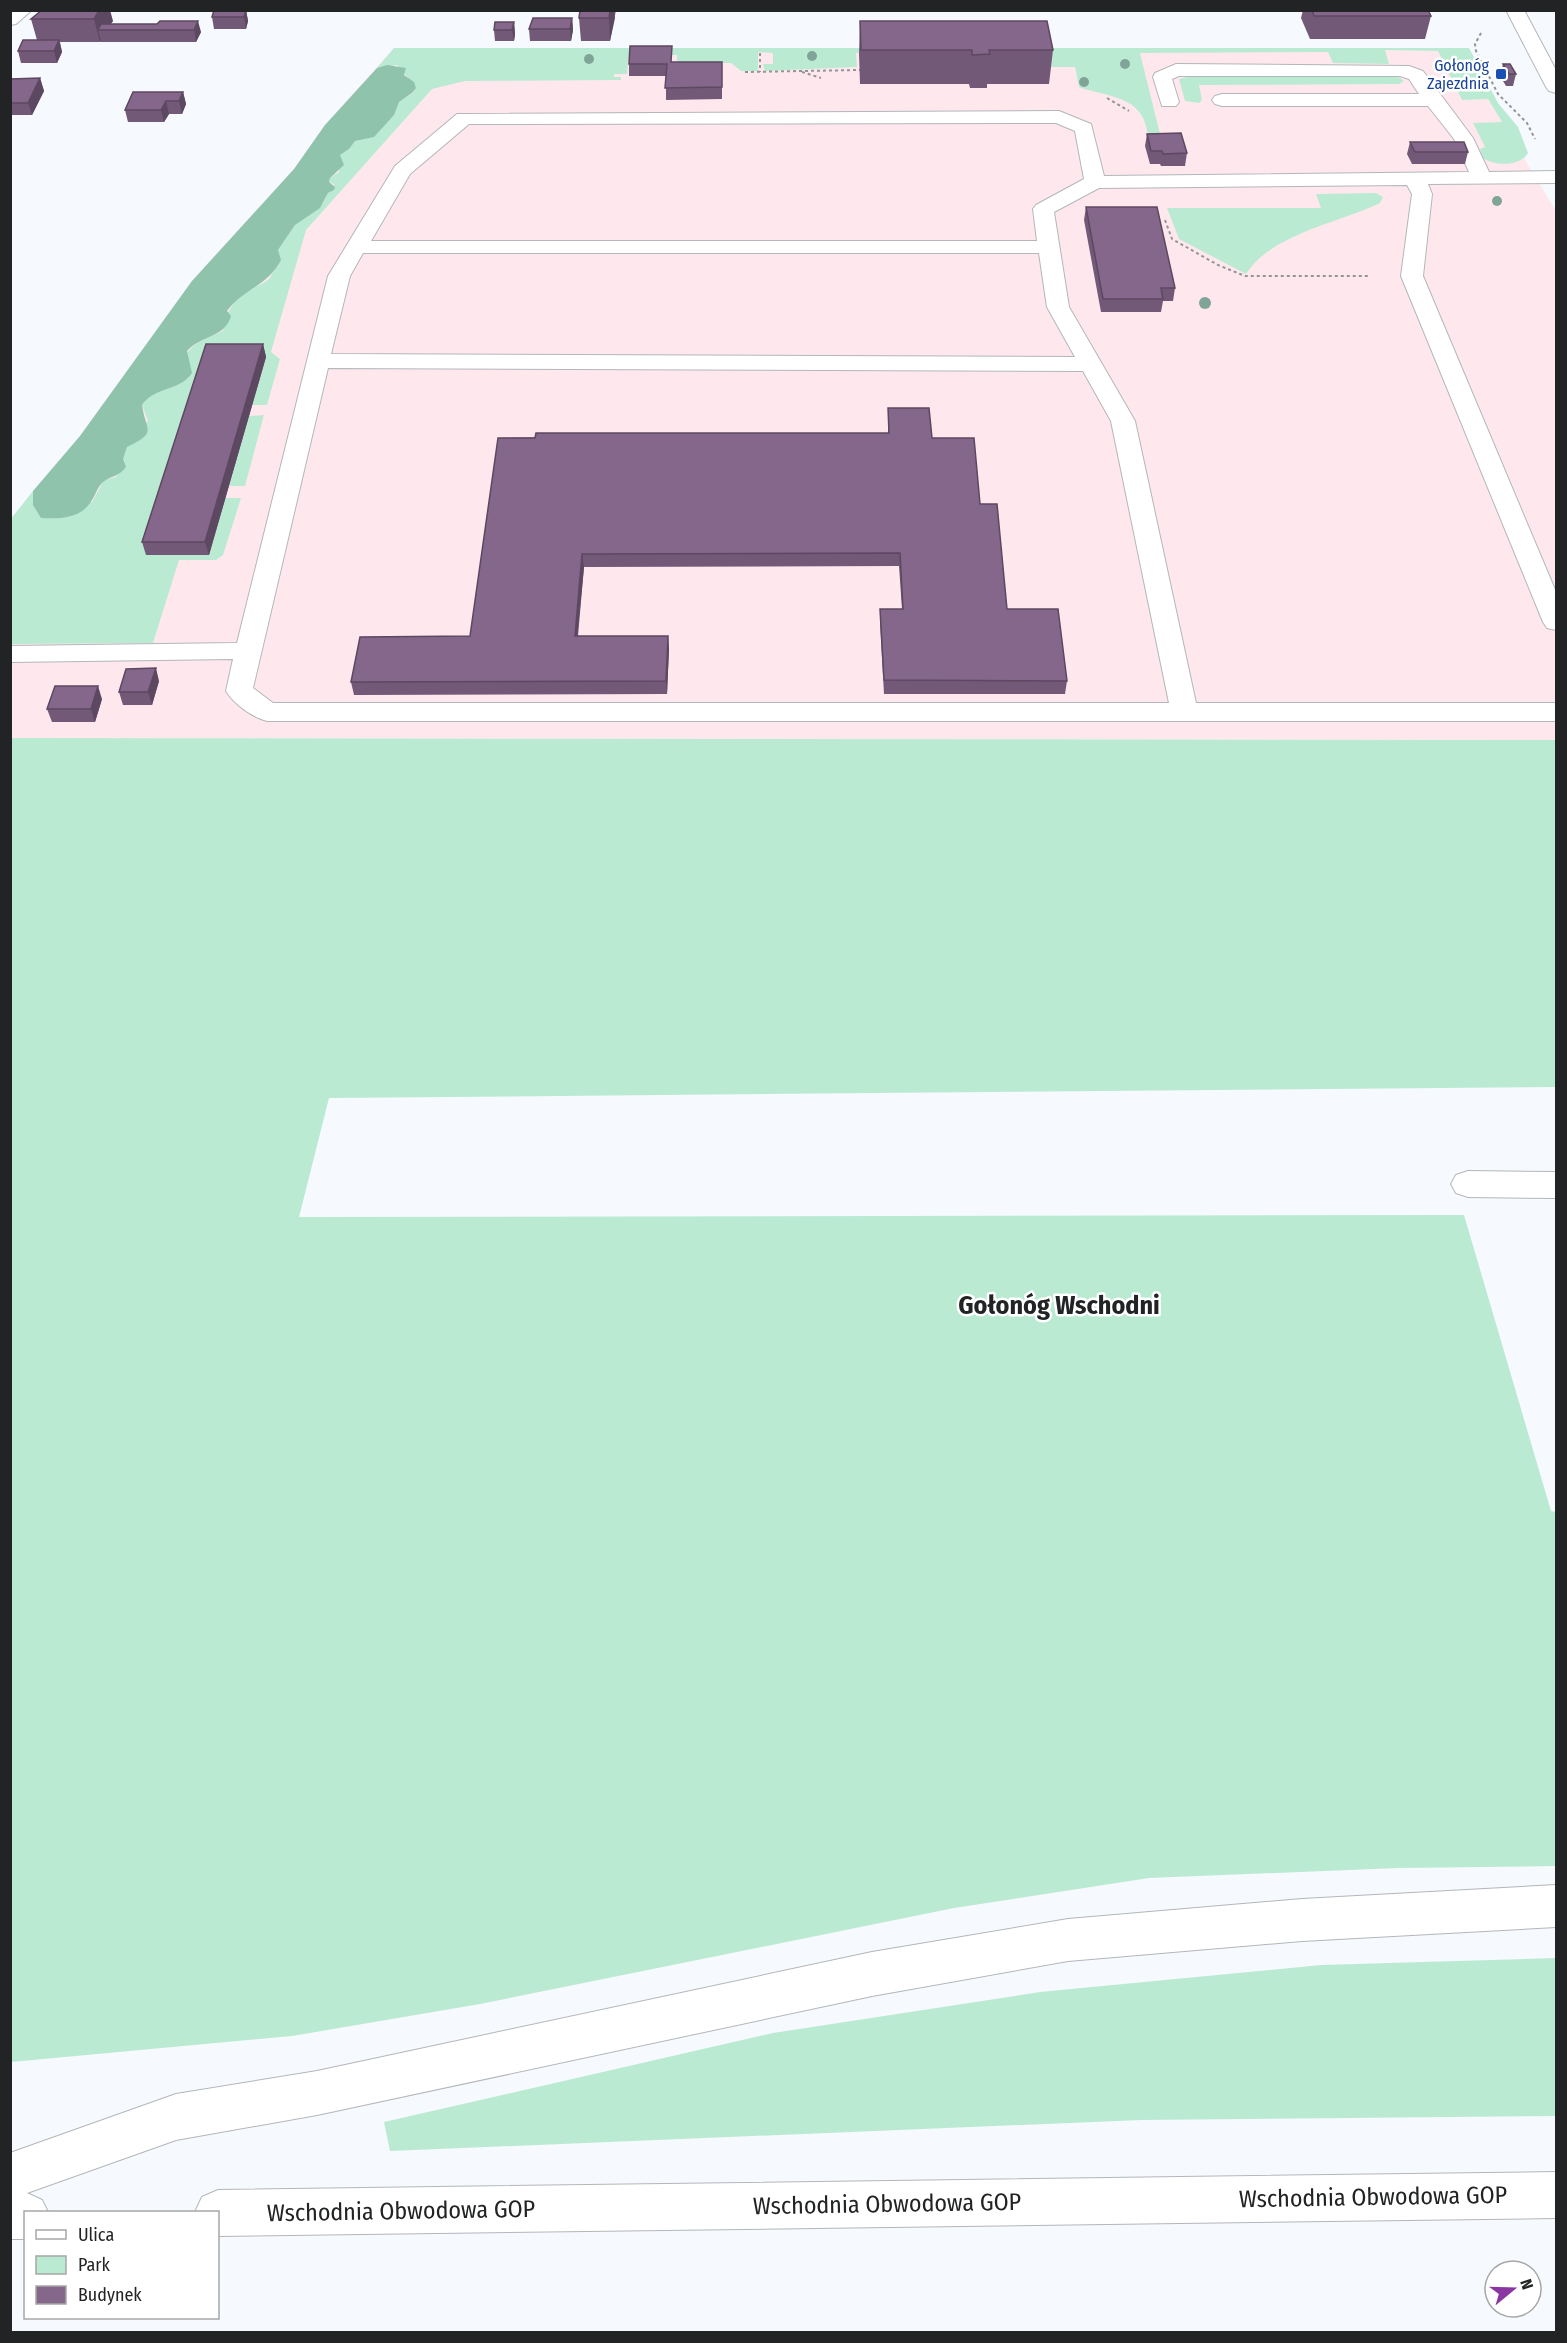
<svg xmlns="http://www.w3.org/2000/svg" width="1567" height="2343" font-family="'Fira Sans Condensed',sans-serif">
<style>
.commercial{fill:#fee8ee}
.green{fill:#bbead3}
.forest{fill:#8fc3ab}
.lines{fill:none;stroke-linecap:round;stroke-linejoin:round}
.minor-casing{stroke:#b3b6ba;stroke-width:2}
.highway-casing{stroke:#b3b6ba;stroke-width:2}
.path{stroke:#929496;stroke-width:2;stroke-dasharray:3 3;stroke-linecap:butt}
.minor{fill:#fff;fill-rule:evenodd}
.highway{fill:#fff;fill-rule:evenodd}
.tree{fill:#81a499}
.wall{fill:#725978}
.shaded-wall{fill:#5d4861}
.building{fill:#85678b;stroke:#5d4861;stroke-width:1.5}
.transit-dot{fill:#1a4fb4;stroke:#fff;stroke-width:2}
.labels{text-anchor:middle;stroke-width:5;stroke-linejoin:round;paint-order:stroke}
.far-transit-label{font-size:16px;fill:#164399;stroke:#fff;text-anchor:end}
.near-street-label{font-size:24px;fill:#222324;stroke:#fff}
.district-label{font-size:26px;font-weight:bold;fill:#222324;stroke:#fff}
</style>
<rect width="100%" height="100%" fill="#f6f9fd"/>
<!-- commercial -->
<path class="commercial" d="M 394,48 L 1457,48 L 1556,211 L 1556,740 L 11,738 L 11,520 L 80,436 L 192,281 L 294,169 L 325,125 Z"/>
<!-- green -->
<g class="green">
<path d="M 394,48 L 1469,48 L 1498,103 L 1518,127 L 1528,153 C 1520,167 1495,166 1483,158 L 1480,149 L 1485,147 L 1473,123 L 1502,122 L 1488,99 L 1462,100 L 1438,51 L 1385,50 L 1389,64 L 1333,63 L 1328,52 L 1140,53 L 1163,146 L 1150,146 C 1148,137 1147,126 1143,118 C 1132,95 1099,95 1079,87 L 1075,67 L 1048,67 L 1045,53 L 856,53 L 857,67 L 765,71 L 763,64 L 773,64 L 773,53 L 758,52 L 758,71 L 741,71 L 731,63 L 677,63 L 677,55 L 629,55 L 627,74 L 614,74 L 614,77 L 621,77 L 621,80 L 465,81 L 432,89 L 306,230 L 271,352 L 280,359 L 267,405 L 252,405 L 266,357 L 209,357 L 209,555 L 225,498 L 241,498 L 223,555 L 216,560 L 179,560 L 153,643 L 11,644 L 10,520 L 33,491 L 33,505 L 92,502 L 104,480 L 116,477 L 127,447 L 148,421 L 142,405 C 150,393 159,390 174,387 C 188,348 183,348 223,331 C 227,308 234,299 255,287 C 259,285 264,283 268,280 C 272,276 273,270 279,265 L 278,250 L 295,225 L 323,203 L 328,193 L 334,190 L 334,184 L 329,182 L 330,178 L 339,172 L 340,155 L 349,149 L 352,143 L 399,102 L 413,93 L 416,87 L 397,65 L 377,68 Z"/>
<path d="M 1396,75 L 1404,81 L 1399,84 L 1199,85 L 1202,100 L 1199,103 L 1185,101 L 1179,79 L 1187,77 Z"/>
<path d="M 1376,193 L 1383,197 L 1380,203 C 1339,223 1271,234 1246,274 L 1179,239 L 1167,208 L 1321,208 L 1316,194 Z"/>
<path d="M 264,415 L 245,486 L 229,486 L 249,416 Z"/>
<path d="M 11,738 L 1556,740 L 1556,1087 L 329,1098 L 299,1217 L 1464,1215 L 1551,1511 L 1556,1512 L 1556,1866 L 1398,1868 L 1149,1878 L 954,1908 L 480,2004 L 292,2036 L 11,2062 Z"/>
<path d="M 1556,1958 L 1556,2116 L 1141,2120 L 390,2151 L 384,2122 L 773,2033 L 1040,1992 L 1321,1965 Z"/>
</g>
<!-- forest -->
<path class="forest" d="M 387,65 L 406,68 L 404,75 L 414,82 L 416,88 L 412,93 L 399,102 L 394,115 L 374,137 L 355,141 L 349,149 L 340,155 L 344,165 L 330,178 L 329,182 L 335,187 L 334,190 L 328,193 L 320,208 L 295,225 L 278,250 L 281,260 C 269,285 243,289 227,311 L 231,316 C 225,338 201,335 187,351 L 192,373 C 179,392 155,386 142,405 C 146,432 158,432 127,447 L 123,459 L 126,467 C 119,477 109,476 102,483 C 97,488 96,494 92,500 C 81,519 60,519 41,518 L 33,505 L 33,491 L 80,436 L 192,281 L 294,169 L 325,125 L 377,68 Z"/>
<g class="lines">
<defs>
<g id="minor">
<path d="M 32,10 L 16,24 L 10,25 L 11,10 Z"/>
<path d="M 1506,10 L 1524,10 L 1556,70 L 1556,93 L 1549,91 L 1546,87 Z"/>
<path d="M 1176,64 L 1409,66 L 1423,71 L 1473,138 L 1489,172 L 1556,171 L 1556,183 L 1428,184 L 1432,194 L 1423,276 L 1556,592 L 1556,630 L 1547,628 L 1543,622 L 1401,276 L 1412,194 L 1407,185 L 1099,188 L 1054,212 L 1069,307 L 1135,421 L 1196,703 L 1556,703 L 1556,721 L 267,721 C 252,717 234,704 226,691 L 233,659 L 10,662 L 10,646 L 237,643 L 328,276 L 395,166 L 457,114 L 1059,111 L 1091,124 L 1104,176 L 1469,172 L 1454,139 L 1428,106 L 1222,106 L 1215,104 L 1212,100 L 1215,96 L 1222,94 L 1419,94 L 1409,79 L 1400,76 L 1179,76 L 1172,79 L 1179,102 L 1176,106 L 1162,106 L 1153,77 L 1155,73 ZM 1056,123 L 1075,131 L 1084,179 L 1036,205 L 1033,209 L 1037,241 L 371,241 L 410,174 L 469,124 ZM 363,253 L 1039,253 L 1047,307 L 1075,357 L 331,354 L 350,276 ZM 328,368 L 1083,371 L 1111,421 L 1169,703 L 273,703 L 253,688 Z"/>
<path d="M 1468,1171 L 1556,1172 L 1556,1198 L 1468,1197 L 1456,1193 L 1451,1184 L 1456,1175 Z"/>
</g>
<g id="highway">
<path d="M 1556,1885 L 1556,1927 L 1302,1941 L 1068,1961 L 872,1996 L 317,2115 L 176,2140 L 27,2193 L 42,2200 L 48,2212 L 26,2212 L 26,2239 L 10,2239 L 10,2153 L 176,2094 L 317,2071 L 872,1952 L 1068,1919 L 1302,1899 Z"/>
<path d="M 1556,2172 L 1556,2218 L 218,2236 L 218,2212 L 195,2212 L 202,2197 L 218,2190 Z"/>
</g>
</defs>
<!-- minor casing -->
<use href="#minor" class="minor-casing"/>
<!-- highway casing -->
<use href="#highway" class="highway-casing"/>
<!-- path -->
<g class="path">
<path d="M 1481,33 L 1475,44 L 1476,51 L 1498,94 L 1527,123 L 1535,139"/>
<path d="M 760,53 L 760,72"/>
<path d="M 745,72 L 860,70"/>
<path d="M 802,72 L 821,78"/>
<path d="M 1107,98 L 1129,111"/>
<path d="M 1165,220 L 1172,239 L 1218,265 L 1245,276 L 1370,276"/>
</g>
<!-- minor -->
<use href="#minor" class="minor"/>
<!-- highway -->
<use href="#highway" class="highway"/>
</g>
<!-- trees -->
<g class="tree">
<circle cx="812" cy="56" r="5"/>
<circle cx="589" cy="59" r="5"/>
<circle cx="1125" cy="64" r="5"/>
<circle cx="1084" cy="82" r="5"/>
<circle cx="1497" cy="201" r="5"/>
<circle cx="1205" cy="303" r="6"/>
</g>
<!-- wall -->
<g class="wall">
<path d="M 42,10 L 113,21 L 110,24 L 157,24 L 160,21 L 201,32 L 196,42 L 101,42 L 101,41 L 100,42 L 60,42 L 62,52 L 57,63 L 21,63 L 18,51 L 37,40 L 31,19 Z"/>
<path d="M 214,10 L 246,10 L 248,21 L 246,29 L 214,29 L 212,17 Z"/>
<path d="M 580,10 L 616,10 L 610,41 L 581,41 L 579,18 Z"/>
<path d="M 1303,10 L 1428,10 L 1431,16 L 1425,39 L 1310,39 L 1301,18 Z"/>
<path d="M 572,18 L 573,30 L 571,41 L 530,41 L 529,29 Z"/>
<path d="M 860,21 L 1053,50 L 1049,84 L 987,84 L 987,88 L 970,88 L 969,84 L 860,84 L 859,54 Z"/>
<path d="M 514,22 L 515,34 L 514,41 L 495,41 L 494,30 Z"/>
<path d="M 672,62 L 722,62 L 722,99 L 666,100 L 666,76 L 629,76 L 629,64 Z"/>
<path d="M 1503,64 L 1516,74 L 1513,86 L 1506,86 L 1500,76 Z"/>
<path d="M 40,78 L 44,91 L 32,115 L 10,115 L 10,79 Z"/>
<path d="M 183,92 L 186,104 L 182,114 L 169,114 L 164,122 L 128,122 L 125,110 Z"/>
<path d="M 1147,134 L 1187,153 L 1185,166 L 1161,166 L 1160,164 L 1150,164 L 1145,146 Z"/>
<path d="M 1410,142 L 1468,152 L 1465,164 L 1412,164 L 1407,154 Z"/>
<path d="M 1086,207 L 1175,288 L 1173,301 L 1163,301 L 1161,312 L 1101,312 L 1084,220 Z"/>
<path d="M 263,344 L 266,357 L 209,555 L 146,555 L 142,542 Z"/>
<path d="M 888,408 L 932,438 L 980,504 L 1007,609 L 1067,681 L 1065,694 L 884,694 L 880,622 L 880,609 L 902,609 L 899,566 L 584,567 L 578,636 L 668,636 L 669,649 L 667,694 L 354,695 L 351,682 L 470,636 L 498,438 L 888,433 Z"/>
<path d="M 159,681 L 152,705 L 123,705 L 119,692 Z"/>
<path d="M 102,699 L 95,722 L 52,722 L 47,709 Z"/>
</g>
<!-- shaded-wall -->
<g class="shaded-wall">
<path d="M 99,10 L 110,10 L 113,21 L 107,30 L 98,30 L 101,41 L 100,42 L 94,19 Z"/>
<path d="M 246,10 L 248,21 L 246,29 L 244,17 Z"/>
<path d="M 610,10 L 614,10 L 615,18 L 610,41 L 609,18 Z"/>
<path d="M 572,18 L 573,30 L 571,41 L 570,29 Z"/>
<path d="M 198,21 L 201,32 L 196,42 L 194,30 Z"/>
<path d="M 514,22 L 515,34 L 514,41 L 512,30 Z"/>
<path d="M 59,40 L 62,52 L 57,63 L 54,51 Z"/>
<path d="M 40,78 L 44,91 L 32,115 L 28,103 Z"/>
<path d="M 183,92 L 186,104 L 182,114 L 179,101 Z"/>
<path d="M 166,101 L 169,114 L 164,122 L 161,110 Z"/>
<path d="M 263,344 L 266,357 L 209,555 L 205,542 Z"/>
<path d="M 582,554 L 584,567 L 576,649 L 575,636 Z"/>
<path d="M 668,636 L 669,649 L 667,694 L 666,681 Z"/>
<path d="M 156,668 L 159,681 L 152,705 L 148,692 Z"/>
<path d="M 98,686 L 102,699 L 95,722 L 91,709 Z"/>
</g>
<!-- building -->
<g class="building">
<path d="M 42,10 L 99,10 L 94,19 L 31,19 Z"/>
<path d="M 214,10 L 246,10 L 244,17 L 212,17 Z"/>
<path d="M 580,10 L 610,10 L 609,18 L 579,18 Z"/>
<path d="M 1312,10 L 1428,10 L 1431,16 L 1314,16 Z"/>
<path d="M 533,18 L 572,18 L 570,29 L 529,29 Z"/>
<path d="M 160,21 L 198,21 L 194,30 L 98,30 L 101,24 L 157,24 Z"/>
<path d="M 860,21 L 1047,21 L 1053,50 L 989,50 L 990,54 L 972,55 L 972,50 L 861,50 Z"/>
<path d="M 495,22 L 514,22 L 512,30 L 494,30 Z"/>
<path d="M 23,40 L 59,40 L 54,51 L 18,51 Z"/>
<path d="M 630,46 L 672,46 L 671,62 L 722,62 L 722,87 L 665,88 L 667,64 L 629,64 Z"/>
<path d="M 1503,64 L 1510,64 L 1516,74 L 1509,74 Z"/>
<path d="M 40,78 L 28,103 L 10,103 L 10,79 Z"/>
<path d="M 133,92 L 183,92 L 179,101 L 166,101 L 161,110 L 125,110 Z"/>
<path d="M 1181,133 L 1187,153 L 1163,154 L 1162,151 L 1151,151 L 1147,134 Z"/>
<path d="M 1410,142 L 1464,142 L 1468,152 L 1415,152 Z"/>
<path d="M 1086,207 L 1157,207 L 1175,288 L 1161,288 L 1163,299 L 1103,299 Z"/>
<path d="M 206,344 L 263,344 L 205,542 L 142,542 Z"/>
<path d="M 888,408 L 929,408 L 932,438 L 974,438 L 980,504 L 997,504 L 1007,609 L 1058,609 L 1067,681 L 884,680 L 880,609 L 903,609 L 900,553 L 582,554 L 575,636 L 668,636 L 666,681 L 351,682 L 360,637 L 470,636 L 498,438 L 535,438 L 536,433 L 889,433 Z"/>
<path d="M 156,668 L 148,692 L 119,692 L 126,669 Z"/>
<path d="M 55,686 L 98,686 L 91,709 L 47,709 Z"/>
</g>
<!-- markers -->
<rect class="transit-dot" x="1495" y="68" width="12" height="12" rx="3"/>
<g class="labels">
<!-- far-transit labels -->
<g class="far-transit-label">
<text x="1489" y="71">Gołonóg<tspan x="1489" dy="18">Zajezdnia</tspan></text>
</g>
<!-- near-street labels -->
<g class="near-street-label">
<text transform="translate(1373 2197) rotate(-1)" y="8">Wschodnia Obwodowa GOP</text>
<text transform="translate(887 2204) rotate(-1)" y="8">Wschodnia Obwodowa GOP</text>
<text transform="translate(401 2211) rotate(-1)" y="8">Wschodnia Obwodowa GOP</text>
</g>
<!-- district labels -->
<g class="district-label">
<text x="1059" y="1314">Gołonóg Wschodni</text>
</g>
</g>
<!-- border -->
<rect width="1567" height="2343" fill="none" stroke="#222324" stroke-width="24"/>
<!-- legend -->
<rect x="24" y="2211" width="195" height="108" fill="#ffffff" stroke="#a7a7a7" stroke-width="1.5"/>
<rect x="36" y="2230" width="30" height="9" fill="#ffffff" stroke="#a7a7a7" stroke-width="1.5"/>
<text x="78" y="2241" font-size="18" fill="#222324">Ulica</text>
<rect x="36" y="2256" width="30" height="18" fill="#bbead3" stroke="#a7a7a7" stroke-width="1.5"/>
<text x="78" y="2271" font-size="18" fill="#222324">Park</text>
<rect x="36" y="2286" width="30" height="18" fill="#85678b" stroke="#a7a7a7" stroke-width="1.5"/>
<text x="78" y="2301" font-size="18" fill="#222324">Budynek</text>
<!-- north arrow -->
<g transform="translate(1513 2289) rotate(71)"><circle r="28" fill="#ffffff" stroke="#a7a7a7" stroke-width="1.5"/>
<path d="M0-4.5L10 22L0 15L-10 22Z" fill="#8a36a3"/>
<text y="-9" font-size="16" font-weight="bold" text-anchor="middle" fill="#222324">N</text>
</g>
</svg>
